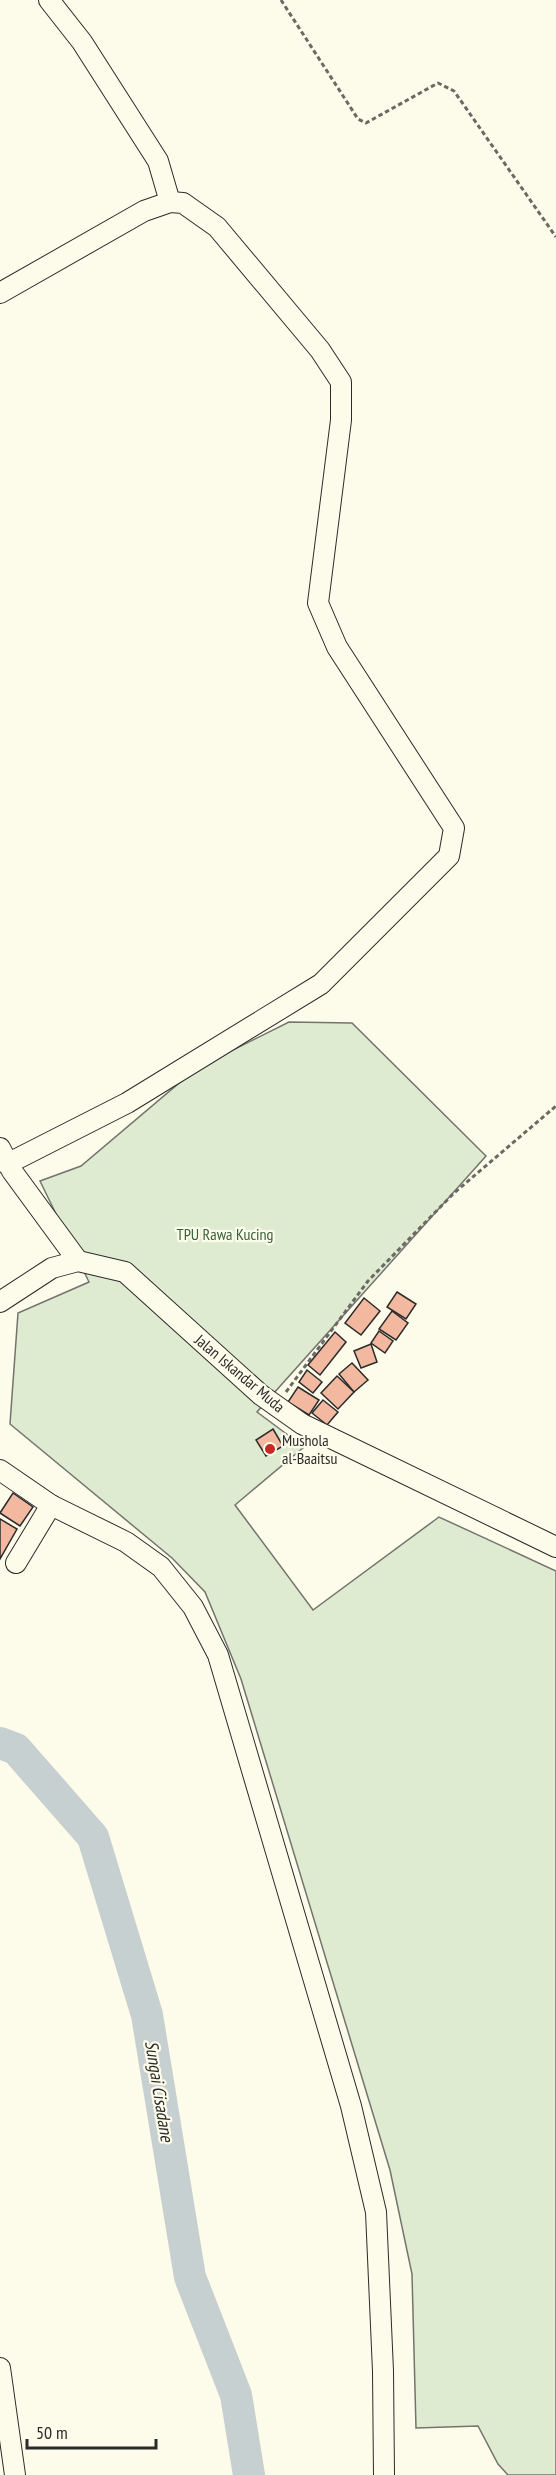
<svg xmlns="http://www.w3.org/2000/svg" width="556" height="2475" font-family="'PT Sans Narrow',sans-serif">
<style>
.green{fill:#deebd1;stroke:#74746e;stroke-width:1.5}
.lines{fill:none;stroke-linecap:round;stroke-linejoin:round}
.river{stroke:#c7d0d0;stroke-width:32}
.building{fill:#f2b8a0;stroke:#2b2b2b;stroke-width:1.5}
.minor-casing{stroke:#2b2b2b;stroke-width:22}
.path{stroke:#6a6964;stroke-width:3;stroke-dasharray:4.5 3;stroke-linecap:butt}
.minor{stroke:#fdfbea;stroke-width:20}
.poi-dot{fill:#c62828;stroke:#fdfbea;stroke-width:2}
.labels{text-anchor:middle;stroke-width:4.5;stroke-linejoin:round;paint-order:stroke}
.park-label{font-size:16px;fill:#34623c;stroke:#fdfbea}
.street-label{font-size:16px;fill:#2b2b2b;stroke:#fdfbea}
.poi-label{font-size:16px;fill:#2b2b2b;stroke:#fdfbea;text-anchor:start}
.water-label{font-size:18px;font-style:italic;fill:#2b2b2b;stroke:#fdfbea}
</style>
<rect width="100%" height="100%" fill="#fdfbea"/>
<!-- green -->
<polygon class="green" points="289,1022 352,1023 486,1156 257,1412 304,1447 235,1505 313,1610 439,1517 556,1571 556,2475 508,2475 498,2464 478,2426 416,2428 412,2274 390,2170 241,1679 205,1592 172,1558 10,1424 18,1313 89,1282 40,1181 81,1166 197,1068"/>
<g class="lines">
<!-- river -->
<polyline class="river" points="0,1743 16,1749 93,1837 147,2015 190,2277 236,2395 249,2475"/>
</g>
<!-- building -->
<g class="building">
<polygon points="397,1292 416,1304 406,1319 387,1307"/>
<polygon points="364,1298 380,1311 361,1335 345,1323"/>
<polygon points="392,1311 408,1323 396,1340 379,1329"/>
<polygon points="379,1331 393,1341 385,1353 371,1343"/>
<polygon points="335,1332 346,1342 320,1375 308,1365"/>
<polygon points="371,1344 377,1362 361,1368 354,1351"/>
<polygon points="352,1363 368,1380 354,1392 339,1374"/>
<polygon points="307,1370 322,1382 313,1393 299,1382"/>
<polygon points="337,1376 354,1392 338,1409 321,1393"/>
<polygon points="298,1387 319,1400 309,1415 288,1402"/>
<polygon points="323,1400 338,1412 327,1425 312,1413"/>
<polygon points="273,1429 283,1446 266,1456 256,1440"/>
<polygon points="13,1493 33,1507 20,1526 0,1513"/>
<polygon points="0,1519 17,1529 0,1559"/>
</g>
<g class="lines">
<!-- minor casing -->
<g class="minor-casing">
<g id="minor">
<polyline points="49,0 82,42 158,161 170,202"/>
<polyline points="0,293 144,211 170,202 183,203 217,227 320,350 341,382 341,420 318,603 337,647 454,828 449,856 321,984 127,1103 7,1164"/>
<polyline points="0,1148 12,1171 78,1261"/>
<polyline points="0,1302 52,1268 78,1261 125,1272 261,1395 302,1424 556,1547"/>
<polyline points="0,1470 51,1505 126,1542 161,1567 193,1607 218,1655 351,2106 376,2212 383,2371 384,2475"/>
<polyline points="16,1563 51,1505"/>
<polyline points="0,2368 15,2475"/>
</g>
</g>
<!-- path -->
<g class="path">
<polyline points="281,0 358,119 366,123 438,83 454,91 556,237"/>
<polyline points="286,1392 368,1281 454,1193 556,1106"/>
</g>
<!-- minor -->
<use href="#minor" class="minor"/>
</g>
<!-- markers -->
<circle class="poi-dot" cx="270" cy="1449" r="6"/>
<g class="labels">
<!-- park labels -->
<g class="park-label">
<text x="225" y="1240">TPU Rawa Kucing</text>
</g>
<!-- street labels -->
<g class="street-label">
<text transform="translate(240 1373) rotate(40)" y="6">Jalan Iskandar Muda</text>
</g>
<!-- poi labels -->
<g class="poi-label">
<text x="282" y="1446">Mushola<tspan x="282" dy="18">al-Baaitsu</tspan></text>
</g>
<!-- water labels -->
<g class="water-label">
<text transform="translate(159 2091) rotate(81)" y="6">Sungai Cisadane</text>
</g>
</g>
<!-- scale -->
<path d="M27 2439v9h129v-9" fill="none" stroke="#2b2b2b" stroke-width="3"/>
<text x="36" y="2439" font-size="18" fill="#2b2b2b" stroke="#fdfbea" stroke-width="4.5" paint-order="stroke">50 m</text>
</svg>
